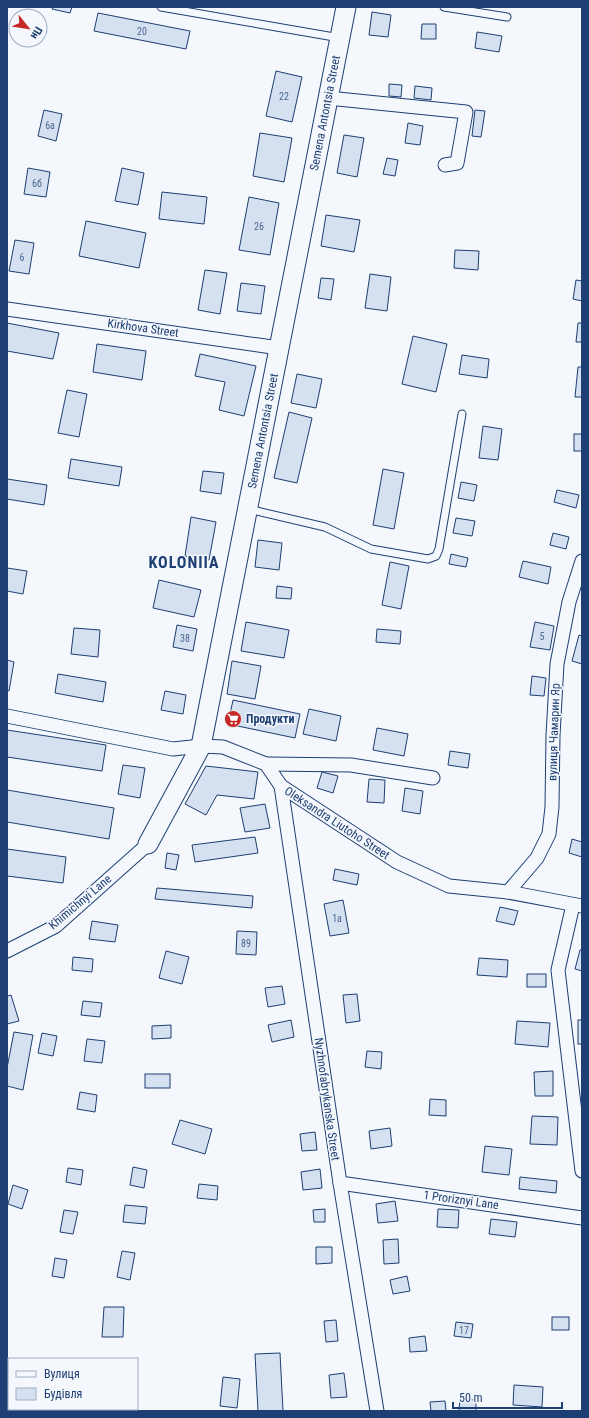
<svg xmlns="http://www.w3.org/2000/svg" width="589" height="1418" font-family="'Roboto Condensed',sans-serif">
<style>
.building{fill:#d5e0f0;stroke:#1d3f73}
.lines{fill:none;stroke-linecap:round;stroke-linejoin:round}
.lane-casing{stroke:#1d3f73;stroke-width:9}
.street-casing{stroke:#1d3f73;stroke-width:15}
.secondary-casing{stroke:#1d3f73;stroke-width:21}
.lane{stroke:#f4f7fb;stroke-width:7}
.street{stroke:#f4f7fb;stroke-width:13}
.secondary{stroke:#f4f7fb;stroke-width:19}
.labels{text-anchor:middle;stroke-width:3;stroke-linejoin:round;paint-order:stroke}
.number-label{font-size:10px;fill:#4b6792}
.street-label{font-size:12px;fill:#1d3f73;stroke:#f4f7fb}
.poi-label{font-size:12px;font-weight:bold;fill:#1d3f73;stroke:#f4f7fb;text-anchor:start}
.district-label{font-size:16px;font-weight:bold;letter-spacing:1px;fill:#1d3f73;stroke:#f4f7fb}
</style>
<rect width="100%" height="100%" fill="#f4f7fb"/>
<!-- building -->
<g class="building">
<polygon points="53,7 72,7 70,13 52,9"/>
<polygon points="372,12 391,15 388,37 369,35"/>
<polygon points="98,13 190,31 186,49 94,31"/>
<polygon points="422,24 436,24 436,39 421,39"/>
<polygon points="477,32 502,36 499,52 475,48"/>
<polygon points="276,71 302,77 292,122 266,116"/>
<polygon points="389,84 402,85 401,97 389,96"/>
<polygon points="415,86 432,88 431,100 414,98"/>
<polygon points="44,110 62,114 56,141 38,136"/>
<polygon points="475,110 485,111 481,137 472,136"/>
<polygon points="408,123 423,126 420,145 405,143"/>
<polygon points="260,133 292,138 284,182 253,176"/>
<polygon points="344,135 364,138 357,177 337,173"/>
<polygon points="387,158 398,160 395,176 383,174"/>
<polygon points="28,168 50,172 46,197 24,194"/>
<polygon points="122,168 144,173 138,205 115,201"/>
<polygon points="162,192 207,197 204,224 159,219"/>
<polygon points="249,197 279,203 270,255 239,250"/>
<polygon points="326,215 360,220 354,252 321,246"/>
<polygon points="86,221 146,233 139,268 79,256"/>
<polygon points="15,240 34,243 29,274 9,271"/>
<polygon points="455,250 479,251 478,270 454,268"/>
<polygon points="205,270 227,273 220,314 198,310"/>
<polygon points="370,274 391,277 387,311 365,308"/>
<polygon points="321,278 334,279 331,300 318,298"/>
<polygon points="576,280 582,281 582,301 573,299"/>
<polygon points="241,283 265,286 261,314 237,311"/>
<polygon points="7,323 59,333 53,359 7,351"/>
<polygon points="578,323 582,323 582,342 576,342"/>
<polygon points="413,336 447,344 436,392 402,384"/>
<polygon points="97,344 146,351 142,380 93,372"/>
<polygon points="200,354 256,366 244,416 219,410 225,382 195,376"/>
<polygon points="462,355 489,359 487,378 459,374"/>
<polygon points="578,367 582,367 582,397 575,397"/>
<polygon points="297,374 322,379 316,408 291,403"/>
<polygon points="67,390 87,394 79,437 58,433"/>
<polygon points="289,412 312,418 297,483 274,478"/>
<polygon points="483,426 502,429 498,460 479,458"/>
<rect x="574" y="434" width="8" height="17"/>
<polygon points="71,459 122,467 119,486 68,478"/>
<polygon points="383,469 404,473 394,529 373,525"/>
<polygon points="203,471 224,473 221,494 200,491"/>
<polygon points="7,479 47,485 44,505 7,499"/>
<polygon points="461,482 477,485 474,501 458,498"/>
<polygon points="557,490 579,495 576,508 554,502"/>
<polygon points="191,517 216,522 209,560 185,556"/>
<polygon points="456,518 475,521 472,536 453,533"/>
<polygon points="553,533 569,537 566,549 550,545"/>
<polygon points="258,540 282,543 279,570 255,567"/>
<polygon points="451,554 468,558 466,567 449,564"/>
<polygon points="523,561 551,567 548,584 519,577"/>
<polygon points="390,562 409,566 401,609 382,605"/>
<polygon points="7,568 27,571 23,594 7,591"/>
<polygon points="159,580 201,590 194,617 153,608"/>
<polygon points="277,586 292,588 291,599 276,598"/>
<polygon points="246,622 289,630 284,658 241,651"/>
<polygon points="535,622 554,626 550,650 530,647"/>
<polygon points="177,625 197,629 193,651 173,647"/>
<polygon points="74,628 100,630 98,657 71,654"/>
<polygon points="377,629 401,631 400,644 376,642"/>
<polygon points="579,635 582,636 582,664 572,661"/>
<polygon points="7,660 14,662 9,691 7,690"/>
<polygon points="232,661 261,666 255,699 227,694"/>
<polygon points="58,674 106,682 103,702 55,693"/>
<polygon points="532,676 546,678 544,696 530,695"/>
<polygon points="165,691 186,695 183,714 161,710"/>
<polygon points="233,700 300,714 295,738 228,724"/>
<polygon points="309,709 341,716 336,741 303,734"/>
<polygon points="377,728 408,734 404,756 373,750"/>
<polygon points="7,730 106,745 102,771 7,757"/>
<polygon points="450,751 470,754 468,768 448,765"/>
<polygon points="123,765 145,768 140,798 118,794"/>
<polygon points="206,766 258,772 254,799 217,795 206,815 185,804"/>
<polygon points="322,772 338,776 333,793 317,788"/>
<polygon points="369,779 385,780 384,803 367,802"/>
<polygon points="405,788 423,791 420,814 402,811"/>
<polygon points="7,790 114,808 109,839 7,822"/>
<polygon points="265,804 270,828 245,832 240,808"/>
<polygon points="255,837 258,853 195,862 192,845"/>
<polygon points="572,839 582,842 582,857 569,853"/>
<polygon points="7,849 66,857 63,883 7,876"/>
<polygon points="167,853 179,855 176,870 165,868"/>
<polygon points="335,869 359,874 357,885 333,880"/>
<polygon points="157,888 253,896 252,908 155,899"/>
<polygon points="343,900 349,933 330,936 324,904"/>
<polygon points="500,907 518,911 514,925 496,921"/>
<polygon points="92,921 118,925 115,942 89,939"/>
<polygon points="237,931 257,932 256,955 236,954"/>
<polygon points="580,950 582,950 582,971 575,969"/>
<polygon points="166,951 189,957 182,984 159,978"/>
<polygon points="73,957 93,959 92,972 72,970"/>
<polygon points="479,958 508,960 507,977 477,975"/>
<rect x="527" y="974" width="19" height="13"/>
<polygon points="282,986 285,1004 268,1007 265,988"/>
<polygon points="357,994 360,1021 346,1023 343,995"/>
<polygon points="11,995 19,1021 7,1024 7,996"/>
<polygon points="83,1001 102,1003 100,1017 81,1015"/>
<polygon points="291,1020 294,1037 272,1042 268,1025"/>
<rect x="578" y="1020" width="4" height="24"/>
<polygon points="517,1021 550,1023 548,1047 515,1044"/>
<polygon points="171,1025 171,1038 152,1039 152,1026"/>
<polygon points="14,1032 33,1035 23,1090 7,1086 7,1068"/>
<polygon points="42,1033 57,1036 53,1056 38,1053"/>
<polygon points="87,1039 105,1041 102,1063 84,1061"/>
<polygon points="367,1051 382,1052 381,1069 365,1067"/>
<polygon points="553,1071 553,1096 535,1096 534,1072"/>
<rect x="145" y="1074" width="25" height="14"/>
<polygon points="80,1092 97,1095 95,1112 77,1109"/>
<polygon points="430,1099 446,1100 446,1116 429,1115"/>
<polygon points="532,1116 558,1117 557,1145 530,1144"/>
<polygon points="180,1120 212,1129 205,1154 172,1144"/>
<polygon points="390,1128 392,1146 371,1149 369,1131"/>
<polygon points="315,1132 317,1150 302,1151 300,1134"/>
<polygon points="485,1146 512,1149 509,1175 482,1172"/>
<polygon points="133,1167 147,1170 144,1188 130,1185"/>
<polygon points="68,1168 83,1170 81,1185 66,1182"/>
<polygon points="320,1169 322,1188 303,1190 301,1172"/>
<polygon points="520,1177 557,1181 556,1193 519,1189"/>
<polygon points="199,1184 218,1186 217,1200 197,1198"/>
<polygon points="13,1185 28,1190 22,1209 8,1204"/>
<polygon points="395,1201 398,1221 378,1223 376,1204"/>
<polygon points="125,1205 147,1207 145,1224 123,1222"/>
<polygon points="325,1209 325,1222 314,1222 313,1210"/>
<polygon points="438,1209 459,1210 458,1228 437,1227"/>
<polygon points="64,1210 78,1212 73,1234 60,1232"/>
<polygon points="491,1219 517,1222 515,1237 489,1234"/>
<polygon points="398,1239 399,1263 384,1264 383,1240"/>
<polygon points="316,1247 332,1247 332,1263 316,1264"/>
<polygon points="122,1251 135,1253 130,1280 117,1277"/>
<polygon points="55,1258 67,1260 64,1278 52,1276"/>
<polygon points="407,1276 410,1291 393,1294 390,1280"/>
<polygon points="104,1307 124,1307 123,1337 102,1337"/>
<rect x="552" y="1317" width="17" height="13"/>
<polygon points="336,1320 338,1341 326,1342 324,1321"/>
<polygon points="456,1322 473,1324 471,1338 454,1336"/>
<polygon points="425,1336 427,1351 410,1352 409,1338"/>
<polygon points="280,1353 283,1411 258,1411 255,1354"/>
<polygon points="344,1373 347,1397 331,1398 329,1375"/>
<polygon points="223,1377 240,1379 237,1408 220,1406"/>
<polygon points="514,1385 543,1387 542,1407 513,1405"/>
<polygon points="460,1399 476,1400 476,1411 459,1411"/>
<polygon points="445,1401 446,1411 431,1411 430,1402"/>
</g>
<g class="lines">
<!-- lane casing -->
<g class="lane-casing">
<g id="lane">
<polyline points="161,7 340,38"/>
<polyline points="444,7 507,17"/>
<polyline points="248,509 325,527 371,549 428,559 436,556 439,549 462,414"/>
</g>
</g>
<!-- street casing -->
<g class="street-casing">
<g id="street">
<polyline points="328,98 466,112 457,163 445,165"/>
<polyline points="7,309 279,348"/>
<polyline points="7,716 173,749 201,746 223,747 266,764 281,786 397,862 449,886 508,892 582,906"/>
<polyline points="266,764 351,765 433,778"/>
<polyline points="281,786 340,1183 377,1411"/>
<polyline points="508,892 537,858 549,834 552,807 553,735 557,664 569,602 582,561"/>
<polyline points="573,905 558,970 582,1171"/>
<polyline points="7,951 56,926 148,844"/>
<polyline points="340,1183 582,1218"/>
</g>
</g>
<!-- secondary casing -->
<g class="secondary-casing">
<polyline id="secondary" points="148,844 201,746 346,7"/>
</g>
<!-- lane -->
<use href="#lane" class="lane"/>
<!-- street -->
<use href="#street" class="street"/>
<!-- secondary -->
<use href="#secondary" class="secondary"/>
</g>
<!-- icons -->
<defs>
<g id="supermarket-disc" transform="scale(0.9)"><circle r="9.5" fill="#c62828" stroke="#f4f7fb"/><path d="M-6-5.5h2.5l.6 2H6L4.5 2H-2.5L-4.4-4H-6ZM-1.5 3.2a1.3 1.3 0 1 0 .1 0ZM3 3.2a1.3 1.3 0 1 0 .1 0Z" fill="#fff"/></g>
</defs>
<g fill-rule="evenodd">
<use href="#supermarket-disc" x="233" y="719"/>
</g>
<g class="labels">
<!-- number labels -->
<g class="number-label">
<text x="142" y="35">20</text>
<text x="284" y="100">22</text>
<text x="50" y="129">6а</text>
<text x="37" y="187">6б</text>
<text x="259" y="230">26</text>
<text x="22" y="261">6</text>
<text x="542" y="640">5</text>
<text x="185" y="642">38</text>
<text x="337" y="922">1а</text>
<text x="246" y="947">89</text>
<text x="464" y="1334">17</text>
</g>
<!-- street labels -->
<g class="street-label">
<text transform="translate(325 113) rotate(-79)" y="4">Semena Antontsia Street</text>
<text transform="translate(143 328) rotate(8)" y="4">Kirkhova Street</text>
<text transform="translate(263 431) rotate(-79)" y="4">Semena Antontsia Street</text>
<text transform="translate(554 732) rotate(-88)" y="4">вулиця Чамарин Яр</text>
<text transform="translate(337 823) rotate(33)" y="4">Oleksandra Liutoho Street</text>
<text transform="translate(80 902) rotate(-40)" y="4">Khimichnyi Lane</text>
<text transform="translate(327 1099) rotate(82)" y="4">Nyzhnofabrykanska Street</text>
<text transform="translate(461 1200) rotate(8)" y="4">1 Proriznyi Lane</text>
</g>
<!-- poi labels -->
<g class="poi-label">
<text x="246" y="723">Продукти</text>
</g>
<!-- district labels -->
<g class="district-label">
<text x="184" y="568">KOLONIIA</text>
</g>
</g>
<!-- border -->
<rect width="589" height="1418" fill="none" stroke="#1d3f73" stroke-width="16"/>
<!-- legend -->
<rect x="8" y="1358" width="130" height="52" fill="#f4f7fb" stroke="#9eadc5"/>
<rect x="16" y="1371" width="20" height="6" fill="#f4f7fb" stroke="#9eadc5"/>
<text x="44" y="1378" font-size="12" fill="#1d3f73">Вулиця</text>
<rect x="16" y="1388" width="20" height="12" fill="#d5e0f0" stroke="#9eadc5"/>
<text x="44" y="1398" font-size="12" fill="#1d3f73">Будівля</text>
<!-- north arrow -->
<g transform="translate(28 28) rotate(120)"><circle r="19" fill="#f4f7fb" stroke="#9eadc5"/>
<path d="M0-3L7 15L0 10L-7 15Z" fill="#c62828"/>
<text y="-6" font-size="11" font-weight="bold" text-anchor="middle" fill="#1d3f73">Пн</text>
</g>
<!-- scale -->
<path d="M453 1402v6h109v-6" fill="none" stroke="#1d3f73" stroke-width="2"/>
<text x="459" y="1402" font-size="12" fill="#1d3f73" stroke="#f4f7fb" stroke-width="3" paint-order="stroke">50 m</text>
</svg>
